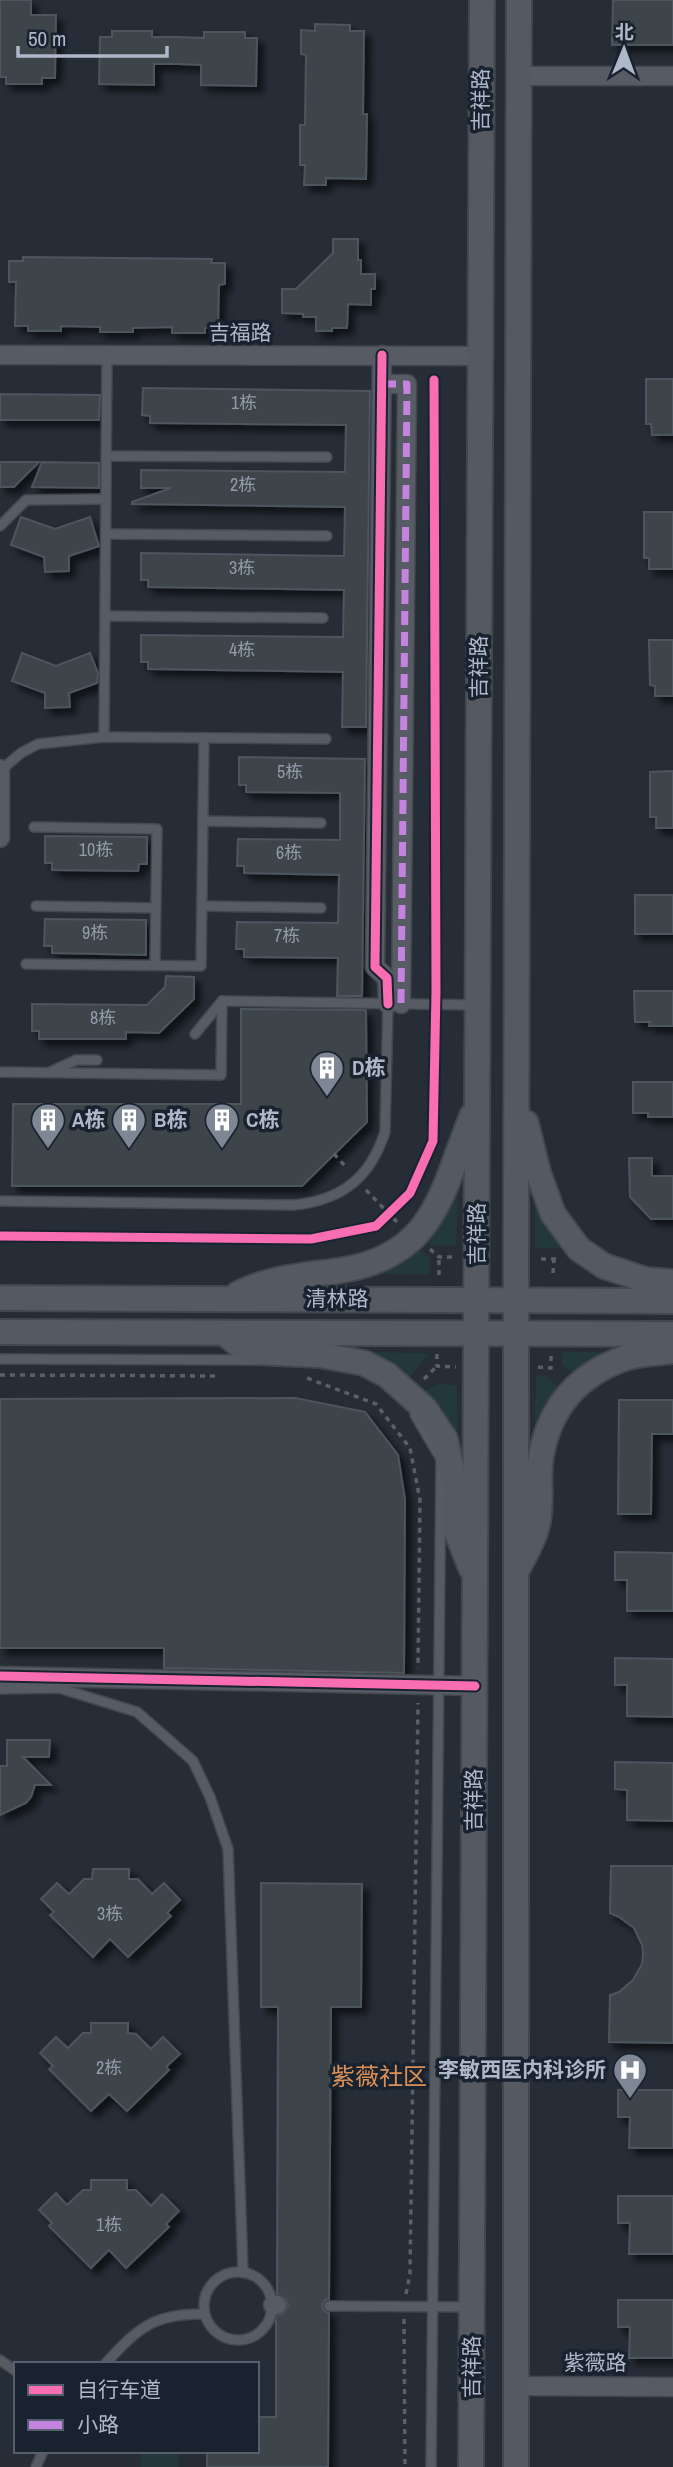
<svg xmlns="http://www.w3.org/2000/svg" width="673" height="2467" font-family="'Archivo Narrow','Noto Sans SC',sans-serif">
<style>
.green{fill:#23383c}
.building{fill:#3e444c;stroke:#4e545e;stroke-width:2;filter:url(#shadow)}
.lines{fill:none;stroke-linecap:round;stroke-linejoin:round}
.service-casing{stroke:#43474e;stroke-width:12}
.minor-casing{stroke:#43474e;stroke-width:21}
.secondary-casing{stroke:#43474e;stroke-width:28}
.path{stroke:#5a6067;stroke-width:3.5;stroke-dasharray:5 5;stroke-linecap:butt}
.service{stroke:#565b64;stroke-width:9}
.minor{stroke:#565b64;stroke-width:18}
.secondary{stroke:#555a62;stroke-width:24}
.quiet{stroke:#c483df;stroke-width:7;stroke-dasharray:14 7;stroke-linecap:butt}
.cycleway-casing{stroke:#192330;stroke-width:13}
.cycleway{stroke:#f96db3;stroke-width:9}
.labels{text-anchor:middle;stroke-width:7;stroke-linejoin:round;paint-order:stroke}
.number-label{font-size:18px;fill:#939ba9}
.street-label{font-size:21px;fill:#afb8c8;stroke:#192330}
.poi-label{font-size:21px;font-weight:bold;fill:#afb8c8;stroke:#192330;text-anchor:start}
.quarter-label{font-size:24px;fill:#dd9055;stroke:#192330}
</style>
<defs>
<filter id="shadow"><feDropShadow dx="6" dy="6" stdDeviation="3.5" flood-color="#0009"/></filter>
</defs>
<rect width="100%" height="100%" fill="#262d36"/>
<!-- green -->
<g class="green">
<polygon points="459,1162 456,1245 432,1245 423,1240"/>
<polygon points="535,1184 568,1248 535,1248"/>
<polygon points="415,1246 430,1258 429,1274 351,1274"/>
<polygon points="357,1352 430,1353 409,1378 391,1366"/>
<path d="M562 1352H616C599 1357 587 1361 575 1375L562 1365Z"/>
<polygon points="536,1376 545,1376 561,1389 544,1410 535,1437"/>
<polygon points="437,1384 457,1385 457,1456 437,1406 426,1391"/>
<rect x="141" y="2451" width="37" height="16"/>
</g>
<!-- building -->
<g class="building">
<polygon points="0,0 31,0 31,15 56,15 55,78 42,78 42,84 6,84 6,77 0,77"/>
<polygon points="613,0 673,0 673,45 612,45"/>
<polygon points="315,24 350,25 350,31 364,31 363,114 367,114 366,179 326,178 326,185 304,185 305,165 300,165 300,125 305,125 306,55 301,54 301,30 315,31"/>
<polygon points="112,31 152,31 152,37 178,37 204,38 204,32 245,32 245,38 257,38 256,86 201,85 201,65 178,64 154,64 154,85 99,84 100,37 112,37"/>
<polygon points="333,239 358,239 358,260 361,260 361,274 375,274 375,289 371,289 371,305 348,304 347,328 332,328 332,331 316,331 316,317 303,317 303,314 282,313 282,289 296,289 333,253"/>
<polygon points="23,257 212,259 211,263 225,263 225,284 219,285 218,328 205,328 205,333 172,333 172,327 133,328 133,332 100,332 100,327 61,326 61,331 28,331 28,326 15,326 16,282 9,282 9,261 23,261"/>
<polygon points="646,379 673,379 673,435 652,435 651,424 646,424"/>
<polygon points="143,388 370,391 366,727 342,727 343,672 148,669 148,662 141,662 141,635 343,637 344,590 148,587 148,580 141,580 141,553 344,556 345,507 132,504 132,502 171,488 141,488 141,470 345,472 346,425 150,423 150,416 142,415"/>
<polygon points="0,394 100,395 99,420 0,420"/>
<polygon points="0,462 39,462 14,487 0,487"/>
<polygon points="42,462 99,463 99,488 32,487"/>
<polygon points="644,512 673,512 673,569 649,569 649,558 644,558"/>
<polygon points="21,517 55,529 90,517 99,546 69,556 69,571 45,572 44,557 11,545"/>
<polygon points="649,640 673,640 673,696 655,696 655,686 650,685"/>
<polygon points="22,653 56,666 90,653 98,673 97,683 69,693 70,707 45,708 45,693 12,681"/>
<polygon points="239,757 365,759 362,996 337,996 338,958 244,957 244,949 236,949 237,922 338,923 339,875 244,873 244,866 237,866 238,839 340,840 340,793 246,792 246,785 239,785"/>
<polygon points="673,771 673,828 656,828 656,817 650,817 650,772"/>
<polygon points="45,836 147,837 147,864 139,864 138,871 52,870 52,863 45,863"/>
<rect x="635" y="895" width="38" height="39"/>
<polygon points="45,919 146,920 146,955 52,953 52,946 44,946"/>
<polygon points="166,976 194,977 194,999 159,1033 126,1032 126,1039 39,1039 39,1031 32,1031 32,1004 147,1005 165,987"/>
<polygon points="634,991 673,991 673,1026 649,1026 650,1022 635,1022"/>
<polygon points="241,1009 366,1010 367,1122 302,1186 12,1186 13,1104 241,1104"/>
<polygon points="633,1082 673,1082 673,1117 648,1117 648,1113 633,1113"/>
<polygon points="629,1158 652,1158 652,1176 673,1176 673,1219 651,1219 630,1197"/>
<polygon points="295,1398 365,1412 398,1455 405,1499 404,1673 164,1668 164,1648 0,1648 0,1399"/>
<polygon points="619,1400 673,1400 673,1434 652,1434 651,1514 618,1514"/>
<polygon points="615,1552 673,1553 673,1611 627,1611 627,1580 615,1580"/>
<polygon points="615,1658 673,1659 673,1717 627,1716 627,1685 615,1685"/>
<polygon points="7,1740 50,1740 49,1757 23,1757 51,1785 35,1785 31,1797 26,1803 0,1815 0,1766 7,1766"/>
<polygon points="615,1762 673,1763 673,1821 627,1820 627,1790 615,1789"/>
<polygon points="611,1866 673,1866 673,2043 609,2042 610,1995 619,1992 633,1980 642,1964 643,1954 642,1945 634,1928 619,1917 610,1913"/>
<polygon points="93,1869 129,1869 129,1879 138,1879 152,1894 164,1883 180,1900 167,1913 171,1916 128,1957 110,1939 93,1957 50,1915 54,1912 41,1899 57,1883 69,1894 84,1879 92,1879"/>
<polygon points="261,1883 362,1884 361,2007 331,2007 329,2299 325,2300 322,2305 323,2310 329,2313 328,2467 207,2467 207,2451 257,2451 257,2417 276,2417 276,2316 283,2314 288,2306 286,2299 277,2294 278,2007 261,2007"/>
<polygon points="91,2023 128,2023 128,2033 136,2034 151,2049 163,2037 180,2054 166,2067 169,2070 127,2111 109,2094 91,2111 49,2069 53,2066 40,2053 56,2037 68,2048 83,2033 91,2033"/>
<polygon points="618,2090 673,2090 673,2148 629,2148 630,2117 618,2117"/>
<polygon points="91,2180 127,2180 127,2190 136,2190 151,2206 162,2194 179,2211 166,2224 169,2227 126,2268 109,2250 91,2268 49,2226 52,2223 39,2210 56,2193 67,2205 83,2190 91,2190"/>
<polygon points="618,2196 673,2196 673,2254 629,2254 630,2223 618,2223"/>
<polygon points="618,2300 673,2300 673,2358 629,2358 630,2327 618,2327"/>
</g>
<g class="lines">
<!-- service casing -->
<g class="service-casing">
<g id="service">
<polyline points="106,456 327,457"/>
<polyline points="0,526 26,500 106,499"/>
<polyline points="106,534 327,536"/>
<polyline points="105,616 323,618"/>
<polyline points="104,737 107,355"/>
<polyline points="1,770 21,753 38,744 104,737 326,739"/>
<polyline points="203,821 321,823"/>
<polyline points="34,827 157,829 155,965"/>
<polyline points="36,906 156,908"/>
<polyline points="202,906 321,908"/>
<polyline points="26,964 201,966 204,738"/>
<polyline points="222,1001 476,1005"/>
<polyline points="195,1034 222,1001"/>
<polyline points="0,1072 221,1075 222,1001"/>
<polyline points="50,1072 76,1060 97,1060"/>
<path d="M0 1201 294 1205C342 1200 370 1178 385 1132L388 1004"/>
<polyline points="0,1359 255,1360"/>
<polyline points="415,1415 441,1459 431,2467"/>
<polyline points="0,1689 59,1688 137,1712 193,1761 210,1797 228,1849 243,2272"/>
<circle cx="238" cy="2306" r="34"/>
<polyline points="329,2306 470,2307"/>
<polyline points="0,2360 16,2371"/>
<path d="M105 2364C138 2328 154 2313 204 2314"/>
<polyline points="36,2467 43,2451"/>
</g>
</g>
<!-- minor casing -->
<g class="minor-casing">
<g id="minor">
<polyline points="519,76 673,76"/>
<polyline points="0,355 480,356"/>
<polyline points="382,355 375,967 387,978 388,1004"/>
<polyline points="382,384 407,384 401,1004"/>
<polyline points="0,769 0,838"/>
<polyline points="0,1676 475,1686"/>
<polyline points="273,2305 277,2305"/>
<polyline points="516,2386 673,2387"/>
</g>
</g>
<!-- secondary casing -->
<g class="secondary-casing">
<g id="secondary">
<polyline points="526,1123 538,1172 553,1214 579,1249 604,1266 646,1280 673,1282"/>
<path d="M238 1294C269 1278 302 1276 337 1271 435 1257 441 1193 472 1116"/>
<polyline points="0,1298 673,1301"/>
<polyline points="0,1332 673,1334"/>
<polyline points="226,1334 239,1345 256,1352 320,1355 364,1363 387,1375 425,1409 445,1439 456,1488 454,1525 471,1568"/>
<path d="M517 1570C524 1556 533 1542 537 1526 543 1504 537 1479 541 1456 550 1407 577 1375 625 1358 639 1353 658 1353 673 1351"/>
<polyline points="471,2467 482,0"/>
<path d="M516 2467C514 1645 517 822 519 0"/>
</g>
</g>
<!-- path -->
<g class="path">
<polyline points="334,1154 347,1168"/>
<polyline points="366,1190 397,1222"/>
<polyline points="430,1249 439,1257 454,1257"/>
<polyline points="541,1259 561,1259"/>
<polyline points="553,1273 554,1259"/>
<polyline points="439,1275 439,1257"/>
<polyline points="437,1354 437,1366 456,1367"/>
<polyline points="538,1367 551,1368 551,1354"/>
<polyline points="0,1375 220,1376"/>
<polyline points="307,1378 376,1404 410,1448 420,1500 418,1668"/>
<polyline points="424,1379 437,1366"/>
<polyline points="406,2294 410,2274 418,1703"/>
<polyline points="404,2319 405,2467"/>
</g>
<!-- service -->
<use href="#service" class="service"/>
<!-- minor -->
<use href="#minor" class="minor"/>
<!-- secondary -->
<use href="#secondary" class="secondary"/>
<!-- quiet -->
<polyline class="quiet" points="382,384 407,384 401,1004"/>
<!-- cycleway casing -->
<g class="cycleway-casing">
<g id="cycleway">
<polyline points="382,355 375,967 387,978 388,1004"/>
<polyline points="0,1236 311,1239 376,1226 410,1193 433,1141 436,991 434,380"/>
<polyline points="0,1676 475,1686"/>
</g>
</g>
<!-- cycleway -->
<use href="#cycleway" class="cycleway"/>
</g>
<!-- icons -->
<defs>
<g id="building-pin" transform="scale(1.75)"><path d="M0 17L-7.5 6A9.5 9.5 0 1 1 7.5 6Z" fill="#7f8795" stroke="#192330"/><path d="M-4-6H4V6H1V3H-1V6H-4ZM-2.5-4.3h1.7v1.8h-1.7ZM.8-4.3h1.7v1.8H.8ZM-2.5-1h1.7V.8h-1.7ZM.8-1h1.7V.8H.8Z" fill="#fff"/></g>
<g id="hospital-pin" transform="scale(1.75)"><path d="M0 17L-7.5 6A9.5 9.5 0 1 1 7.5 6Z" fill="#7f8795" stroke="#192330"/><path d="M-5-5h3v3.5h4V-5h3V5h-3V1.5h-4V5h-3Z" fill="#fff"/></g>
</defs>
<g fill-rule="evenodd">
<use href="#building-pin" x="327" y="1068"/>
<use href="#building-pin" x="48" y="1120"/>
<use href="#building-pin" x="129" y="1120"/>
<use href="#building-pin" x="222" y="1120"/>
<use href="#hospital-pin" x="630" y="2070"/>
</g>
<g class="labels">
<!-- number labels -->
<g class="number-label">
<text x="244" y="409">1栋</text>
<text x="243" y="491">2栋</text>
<text x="242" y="574">3栋</text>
<text x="242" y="656">4栋</text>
<text x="290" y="778">5栋</text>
<text x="96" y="856">10栋</text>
<text x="289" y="859">6栋</text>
<text x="95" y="939">9栋</text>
<text x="287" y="942">7栋</text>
<text x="103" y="1024">8栋</text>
<text x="110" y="1920">3栋</text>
<text x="109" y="2074">2栋</text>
<text x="109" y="2231">1栋</text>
</g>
<!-- street labels -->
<g class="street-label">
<text transform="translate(481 100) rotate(-90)" y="7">吉祥路</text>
<text x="240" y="340">吉福路</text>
<text transform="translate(479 667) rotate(-90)" y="7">吉祥路</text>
<text transform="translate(477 1234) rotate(-90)" y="7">吉祥路</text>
<text x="337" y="1306">清林路</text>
<text transform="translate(474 1800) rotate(-90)" y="7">吉祥路</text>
<text x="595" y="2370">紫薇路</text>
<text transform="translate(472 2367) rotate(-90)" y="7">吉祥路</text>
</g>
<!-- poi labels -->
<g class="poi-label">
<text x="352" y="1075">D栋</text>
<text x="72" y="1127">A栋</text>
<text x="154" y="1127">B栋</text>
<text x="246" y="1127">C栋</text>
<text x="606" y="2077" text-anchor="end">李敏西医内科诊所</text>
</g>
<!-- quarter labels -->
<g class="quarter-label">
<text x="379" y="2085">紫薇社区</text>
</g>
</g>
<!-- legend -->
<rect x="14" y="2362" width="245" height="91" fill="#192330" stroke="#555f6d" stroke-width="2"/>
<rect x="28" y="2385" width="35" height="10" fill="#f96db3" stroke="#555f6d" stroke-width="2"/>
<text x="77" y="2397" font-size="21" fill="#afb8c8">自行车道</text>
<rect x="28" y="2420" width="35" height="10" fill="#c483df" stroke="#555f6d" stroke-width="2"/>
<text x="77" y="2432" font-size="21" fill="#afb8c8">小路</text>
<!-- north arrow -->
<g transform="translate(624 49) rotate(1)" stroke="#192330" stroke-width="5" paint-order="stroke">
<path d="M0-5L12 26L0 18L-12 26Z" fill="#afb8c8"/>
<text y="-10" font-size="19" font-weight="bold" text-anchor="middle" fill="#afb8c8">北</text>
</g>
<!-- scale -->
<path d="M18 46v10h149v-10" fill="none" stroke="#afb8c8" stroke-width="3.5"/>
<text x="28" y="46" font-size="21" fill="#afb8c8" stroke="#192330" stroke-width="5" paint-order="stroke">50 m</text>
</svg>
